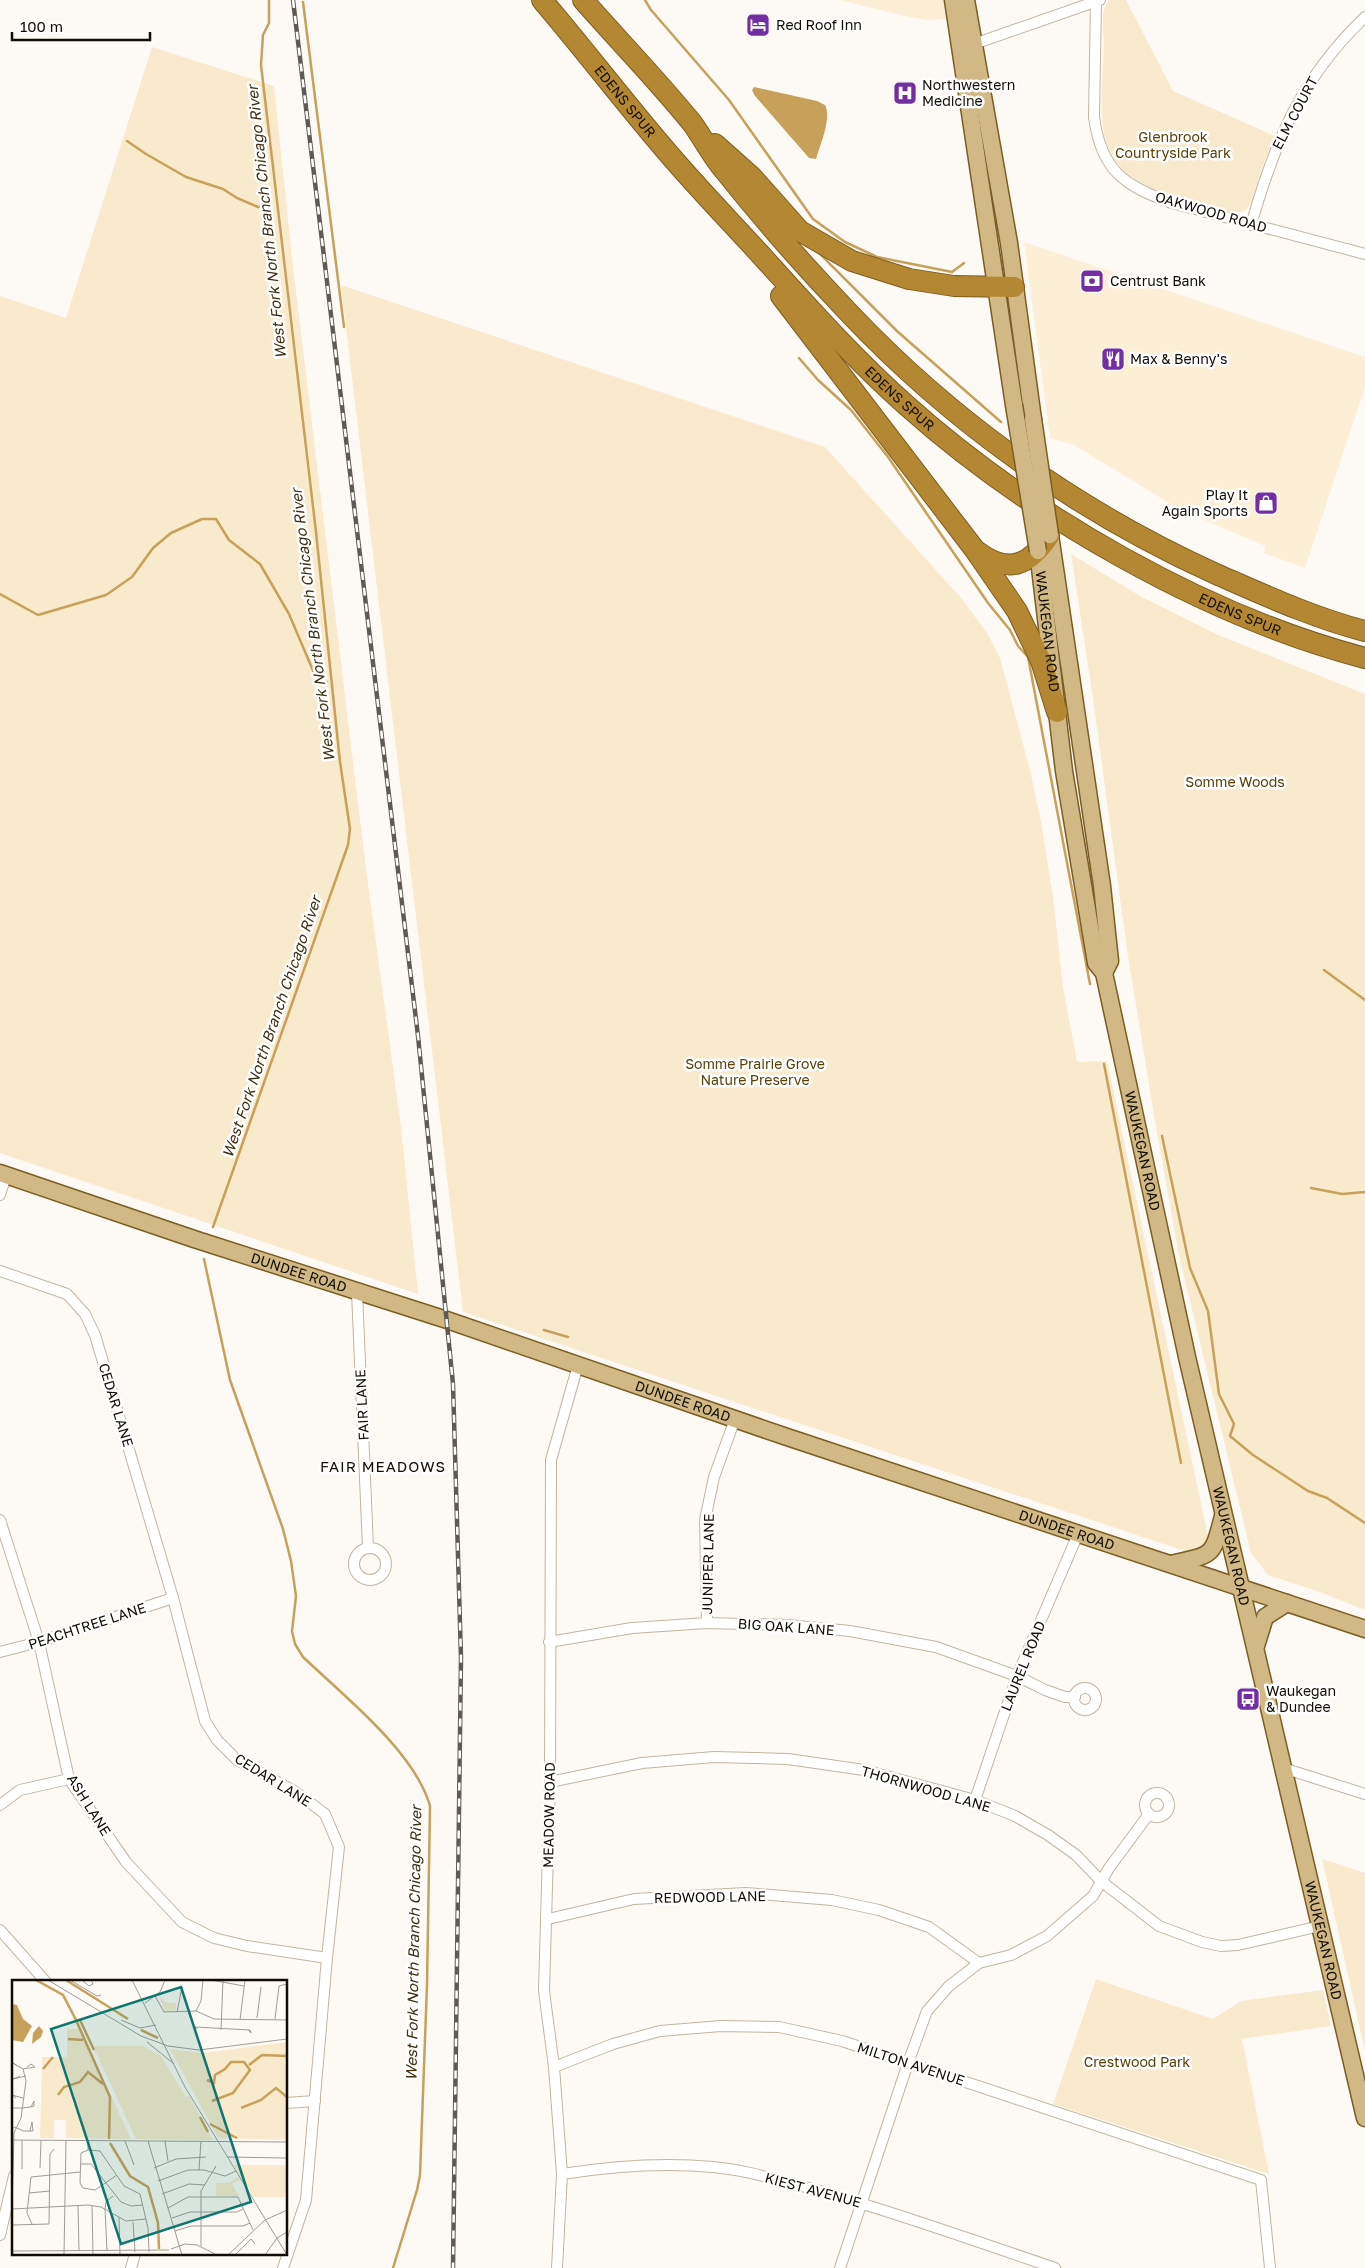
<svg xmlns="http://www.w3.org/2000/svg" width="1365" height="2268" font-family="'Golos Text',sans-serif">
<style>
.built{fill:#fdeed6}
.green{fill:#faeacd}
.water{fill:#c7a05a}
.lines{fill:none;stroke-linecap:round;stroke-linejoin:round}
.stream{stroke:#c7a05a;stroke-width:2.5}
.street-casing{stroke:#c2b59f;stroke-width:12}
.primary-casing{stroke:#7b5d22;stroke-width:19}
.highway-casing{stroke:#7b5d22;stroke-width:22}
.street{stroke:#fff;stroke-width:10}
.primary{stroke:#d2b884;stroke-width:16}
.highway{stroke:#b48832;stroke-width:20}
.rail-casing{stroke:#5f5b54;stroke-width:4.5}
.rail{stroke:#fff;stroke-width:2.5;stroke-dasharray:8;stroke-linecap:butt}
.primary-bridge-casing{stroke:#7b5d22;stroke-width:19;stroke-linecap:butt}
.primary-bridge{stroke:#d2b884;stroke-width:16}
.labels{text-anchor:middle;stroke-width:5;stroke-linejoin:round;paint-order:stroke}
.poi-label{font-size:14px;fill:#110d05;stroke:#fff;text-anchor:start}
.street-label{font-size:14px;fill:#110d05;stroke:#fff}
.park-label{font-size:14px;fill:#5a4005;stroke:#fff}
.water-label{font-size:15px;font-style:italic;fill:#413011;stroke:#fff}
.neighbourhood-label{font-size:15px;letter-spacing:1px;fill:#110d05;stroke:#fff}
.inset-river{fill:none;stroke:#c7a05a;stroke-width:2.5}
.inset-road{fill:none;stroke:#9f9b95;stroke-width:1}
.view{fill:#0f766e;fill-opacity:0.15;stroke:#0f766e;stroke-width:2.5}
.inset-edge{fill:none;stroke:#110d05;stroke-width:2.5}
</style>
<rect width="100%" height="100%" fill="#fdfaf5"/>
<!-- built -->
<g class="built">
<polygon points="840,0 945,0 946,19 927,20 905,16"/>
<polygon points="1024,242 1365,357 1365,387 1305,568 1264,553 1265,546 1179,509 1074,445 1050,438"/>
</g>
<!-- green -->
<g class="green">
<path d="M1109 0H1126L1173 91 1275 136 1263 165 1252 201 1245 211C1229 216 1205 205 1189 201 1092 175 1099 135 1104 48 1104 33 1099 11 1109 0Z"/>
<polygon points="152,47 274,86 293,267 366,869 401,1127 418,1294 0,1153 0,296 66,318"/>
<polygon points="341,285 825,447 962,599 987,633 1000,658 1030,770 1041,822 1053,897 1063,987 1077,1062 1107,1061 1210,1546 1197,1555 463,1312"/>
<polygon points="1071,554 1142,597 1216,634 1365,694 1365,1610 1320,1592 1268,1575 1251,1553 1179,1256 1156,1127 1127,950 1093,698"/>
<polygon points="1322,1859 1365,1873 1365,2051"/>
<polygon points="1096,1979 1213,2019 1241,2001 1323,1990 1331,2026 1242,2039 1269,2174 1053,2104"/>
</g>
<!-- water -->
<path class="water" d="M754 87 817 101 825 105C832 118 820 145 816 159L809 158 755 96 752 90Z"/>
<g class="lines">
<!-- stream -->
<g class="stream">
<polyline points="645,0 651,10 729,100 813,219 845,242 877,257 952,272 964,263"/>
<polyline points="303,2 344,327"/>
<polyline points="127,141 146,154 186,177 223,189 237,198 258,207 267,205"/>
<polyline points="818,252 898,332 1001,422"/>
<polyline points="799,358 818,380 851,410 888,457 988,603 1010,630 1018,646 1028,657 1090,984"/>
<polyline points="0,594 38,615 106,595 132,577 153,548 171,533 202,519 216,519 229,540 260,564 289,614 317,680 327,682"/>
<polyline points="1324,970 1365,1000"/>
<polyline points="1104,1064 1181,1463"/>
<polyline points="1162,1136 1190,1268 1208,1311 1219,1394 1234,1424 1230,1436 1253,1455 1308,1491 1327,1498 1365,1523"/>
<polyline points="1311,1188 1342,1194 1365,1192"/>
<polyline points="213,1227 348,845 350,829 340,762 316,532 261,65 263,35 269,23 269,0"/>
<path d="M204 1259 230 1380 283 1529 291 1561 296 1596 292 1631 295 1644 303 1657C344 1696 415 1752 430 1806L427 1985 420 2175 417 2190 393 2268"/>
<polyline points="544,1330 568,1337"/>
</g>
<!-- street casing -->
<g class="street-casing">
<g id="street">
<path d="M1096 2 1094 117C1101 170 1124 186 1172 203L1365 254"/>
<polyline points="974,44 1100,0"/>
<path d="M1251 225C1275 141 1301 78 1365 17"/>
<polyline points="0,1195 6,1176"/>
<polyline points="0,1271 67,1294 85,1314 95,1335 173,1598 205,1721 217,1740 237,1760 296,1792 325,1814 339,1847 327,1958 306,2200 283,2268"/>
<polyline points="357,1292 368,1548"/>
<polyline points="0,1520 39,1642 69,1779 126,1862 182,1922 214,1938 247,1946 327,1958"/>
<circle cx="370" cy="1564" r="16"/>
<polyline points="707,1623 705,1520 714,1477 735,1419"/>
<polyline points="549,1642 632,1628 707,1623 788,1625 850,1631 936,1647 1017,1676 1045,1690 1065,1697 1075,1697"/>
<polyline points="0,1652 39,1642 173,1598"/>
<circle cx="1085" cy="1699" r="11"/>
<polyline points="1283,1768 1365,1794"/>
<polyline points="550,1782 642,1763 714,1757 788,1759 864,1770 975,1800 1015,1816 1048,1835 1076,1855 1101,1881 1159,1926 1202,1942 1221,1946 1238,1945 1320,1926"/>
<circle cx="1157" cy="1805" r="12"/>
<polyline points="975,1800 1017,1676 1078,1534"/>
<polyline points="0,1805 20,1790 69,1779"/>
<polyline points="548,1919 634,1899 746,1893 832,1900 879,1910 929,1927 979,1963"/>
<polyline points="0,1930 46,1982"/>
<polyline points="554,2067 613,2044 660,2031 721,2026 779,2027 842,2041 1261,2180 1270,2268"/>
<polyline points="286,2103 315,2101"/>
<path d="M562 2174C613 2166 661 2162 713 2167 747 2170 780 2181 813 2189 895 2212 975 2241 1055 2268"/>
<polyline points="0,2235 14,2176"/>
<polyline points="131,2268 135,2254"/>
<polyline points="557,2268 562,2174 554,2067 544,1991 550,1782 551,1460 578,1365"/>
<polyline points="840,2268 908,2063 927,2011 949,1986 979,1963 1011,1955 1047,1936 1093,1896 1109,1868 1149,1814"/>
</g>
</g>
<!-- primary casing -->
<g class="primary-casing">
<g id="primary">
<polyline points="953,0 1014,405"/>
<polyline points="966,0 1009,243 1033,419"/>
<polyline points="1050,535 1102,886 1110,961 1104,973"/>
<path id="s1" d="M1038 551 1064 771 1096 963 1104 973 1187 1357 1365 2118"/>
<path id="s2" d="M0 1173 194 1239 447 1320 784 1436 1365 1629"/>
<path d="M1171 1564C1214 1554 1212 1558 1223 1516"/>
<polyline points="1256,1646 1265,1617 1287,1603"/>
</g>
</g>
<!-- highway casing -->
<g class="highway-casing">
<g id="highway">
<path id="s3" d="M542 0C583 48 621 98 662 146 693 183 727 218 760 254 807 306 853 358 906 405 1029 515 1205 616 1365 658"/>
<path d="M583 0C619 41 658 81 692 123 703 138 712 156 724 170 763 219 806 268 849 313 953 423 1079 512 1216 574 1264 595 1314 618 1365 631"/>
<polyline points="715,144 752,177 800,231 852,261 909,279 954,286 1014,287"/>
<polyline points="781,296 975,550 1017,611 1041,661 1057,712"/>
<path d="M978 552C1008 574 1029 566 1049 536"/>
</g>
</g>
<!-- street -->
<use href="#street" class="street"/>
<!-- primary -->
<use href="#primary" class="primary"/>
<!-- highway -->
<use href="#highway" class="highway"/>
<!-- rail casing -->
<g class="rail-casing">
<polyline id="rail" points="293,0 418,1036 453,1384 461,1658 453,2268"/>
</g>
<!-- rail -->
<use href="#rail" class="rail"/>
<!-- primary-bridge casing -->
<g class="primary-bridge-casing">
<g id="primary-bridge">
<polyline points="1014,405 1038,551"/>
<polyline points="1033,419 1050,535"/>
</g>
</g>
<!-- primary-bridge -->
<use href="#primary-bridge" class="primary-bridge"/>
</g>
<!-- icons -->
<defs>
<g id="hotel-square" transform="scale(1.25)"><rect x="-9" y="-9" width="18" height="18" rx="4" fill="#732ea2" stroke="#fff"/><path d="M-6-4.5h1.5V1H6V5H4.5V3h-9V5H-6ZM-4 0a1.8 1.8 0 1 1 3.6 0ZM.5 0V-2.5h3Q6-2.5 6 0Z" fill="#fff"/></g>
<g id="hospital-square" transform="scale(1.25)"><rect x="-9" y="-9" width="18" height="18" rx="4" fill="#732ea2" stroke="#fff"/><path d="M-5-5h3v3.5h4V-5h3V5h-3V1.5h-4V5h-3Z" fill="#fff"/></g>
<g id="bank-square" transform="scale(1.25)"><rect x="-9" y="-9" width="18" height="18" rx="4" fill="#732ea2" stroke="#fff"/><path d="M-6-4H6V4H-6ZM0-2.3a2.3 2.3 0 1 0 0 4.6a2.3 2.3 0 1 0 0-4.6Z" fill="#fff"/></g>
<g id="restaurant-square" transform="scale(1.25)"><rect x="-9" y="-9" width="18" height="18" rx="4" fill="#732ea2" stroke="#fff"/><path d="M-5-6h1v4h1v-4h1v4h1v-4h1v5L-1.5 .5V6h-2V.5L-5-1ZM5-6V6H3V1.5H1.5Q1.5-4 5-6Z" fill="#fff"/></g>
<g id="shop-square" transform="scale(1.25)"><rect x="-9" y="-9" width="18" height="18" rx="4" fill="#732ea2" stroke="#fff"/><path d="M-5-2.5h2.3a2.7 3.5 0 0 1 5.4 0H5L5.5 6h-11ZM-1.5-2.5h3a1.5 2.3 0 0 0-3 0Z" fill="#fff"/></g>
<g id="bus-square" transform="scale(1.25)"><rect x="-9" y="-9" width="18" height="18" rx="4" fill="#732ea2" stroke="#fff"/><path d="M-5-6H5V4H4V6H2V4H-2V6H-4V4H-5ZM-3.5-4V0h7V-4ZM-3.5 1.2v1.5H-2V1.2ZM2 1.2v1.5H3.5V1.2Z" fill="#fff"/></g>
</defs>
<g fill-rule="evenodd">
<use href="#hotel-square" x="758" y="25"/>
<use href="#hospital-square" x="905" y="93"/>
<use href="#bank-square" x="1092" y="281"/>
<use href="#restaurant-square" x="1113" y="359"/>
<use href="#shop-square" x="1266" y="503"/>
<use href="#bus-square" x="1248" y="1699"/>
</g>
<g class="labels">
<!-- poi labels -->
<g class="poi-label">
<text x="776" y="30">Red Roof Inn</text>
<text x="922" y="90">Northwestern<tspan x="922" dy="16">Medicine</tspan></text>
<text x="1110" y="286">Centrust Bank</text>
<text x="1130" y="364">Max &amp; Benny's</text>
<text x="1248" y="500" text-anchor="end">Play It<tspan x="1248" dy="16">Again Sports</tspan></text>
<text x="1266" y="1696">Waukegan<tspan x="1266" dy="16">&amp; Dundee</tspan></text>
</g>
<!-- street labels -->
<g class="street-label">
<text dy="5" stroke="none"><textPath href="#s3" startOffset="131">EDENS SPUR</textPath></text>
<text transform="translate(1295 113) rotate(-62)" y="5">ELM COURT</text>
<text transform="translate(1211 212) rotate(16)" y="5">OAKWOOD ROAD</text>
<text dy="5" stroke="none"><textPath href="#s3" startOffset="536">EDENS SPUR</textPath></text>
<text dy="5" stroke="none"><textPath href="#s3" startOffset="941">EDENS SPUR</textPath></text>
<text dy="5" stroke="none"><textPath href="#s1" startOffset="81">WAUKEGAN ROAD</textPath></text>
<text dy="5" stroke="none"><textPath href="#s1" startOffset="611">WAUKEGAN ROAD</textPath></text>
<text dy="5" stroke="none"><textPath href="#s2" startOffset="315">DUNDEE ROAD</textPath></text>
<text dy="5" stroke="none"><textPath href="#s2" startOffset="720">DUNDEE ROAD</textPath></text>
<text transform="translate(116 1405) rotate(73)" y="5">CEDAR LANE</text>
<text transform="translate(362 1405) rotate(-93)" y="5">FAIR LANE</text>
<text dy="5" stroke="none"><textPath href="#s2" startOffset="1125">DUNDEE ROAD</textPath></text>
<text dy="5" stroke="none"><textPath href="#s1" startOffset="1016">WAUKEGAN ROAD</textPath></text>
<text transform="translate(708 1564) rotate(-89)" y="5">JUNIPER LANE</text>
<text transform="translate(87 1626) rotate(-18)" y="5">PEACHTREE LANE</text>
<text transform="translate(786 1627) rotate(4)" y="5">BIG OAK LANE</text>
<text transform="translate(1023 1666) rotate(-68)" y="5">LAUREL ROAD</text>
<text transform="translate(273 1780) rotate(32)" y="5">CEDAR LANE</text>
<text transform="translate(926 1789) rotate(16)" y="5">THORNWOOD LANE</text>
<text transform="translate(89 1805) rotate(58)" y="5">ASH LANE</text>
<text transform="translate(549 1815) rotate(-89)" y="5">MEADOW ROAD</text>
<text transform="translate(710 1897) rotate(-1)" y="5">REDWOOD LANE</text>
<text dy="5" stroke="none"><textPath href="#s1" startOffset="1421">WAUKEGAN ROAD</textPath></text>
<text transform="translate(911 2064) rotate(18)" y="5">MILTON AVENUE</text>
<text transform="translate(813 2190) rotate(15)" y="5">KIEST AVENUE</text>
</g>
<!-- park labels -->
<g class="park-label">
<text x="1173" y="142">Glenbrook<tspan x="1173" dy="16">Countryside Park</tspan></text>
<text x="1235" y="787">Somme Woods</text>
<text x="755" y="1069">Somme Prairie Grove<tspan x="755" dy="16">Nature Preserve</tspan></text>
<text x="1137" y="2067">Crestwood Park</text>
</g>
<!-- water labels -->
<g class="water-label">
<text transform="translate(267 222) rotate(-96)" y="5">West Fork North Branch Chicago River</text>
<text transform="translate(313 625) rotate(-97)" y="5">West Fork North Branch Chicago River</text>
<text transform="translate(272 1027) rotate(-71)" y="5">West Fork North Branch Chicago River</text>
<text transform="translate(414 1943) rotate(-89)" y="5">West Fork North Branch Chicago River</text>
</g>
<!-- neighbourhood labels -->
<g class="neighbourhood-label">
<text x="383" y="1472">FAIR MEADOWS</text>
</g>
</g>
<!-- overview -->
<g transform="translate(12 1980)">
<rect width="275" height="275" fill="#fdfaf5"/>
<path d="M146 14 153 22 164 23V30L153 31ZM55 49H68L119 159 54 158V140H42V133V158H28L30 77H55ZM275 62V160L206 158 158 69 190 73ZM81 66H131L149 76 174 117 177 116 201 160 124 159ZM222 185H275V217H241ZM226 197 228 200 220 204 227 216H204V203H217Z" fill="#faeacd"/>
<path d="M0 24 5 25 11 39 20 46 11 62 0 60ZM27 46 31 51 29 57 20 64 21 53Z" fill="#c7a05a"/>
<path class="inset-river" d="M24 0 51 15 64 40 98 117 97 159M54 0 116 39M68 40 82 70M129 50 146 58M56 59 71 60M237 85 250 75 275 76M31 89 41 77M195 100 202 103 203 95 213 89 219 82H232L238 90 221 113 200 121M46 115 52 107 68 102 76 92 91 104M229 128 249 120 264 108 275 117M188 137 196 152M198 144 225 158M98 163 118 196 136 207 146 243 147 269"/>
<path class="inset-road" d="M36 0 129 56 156 66 187 70 275 59M58 0 85 16 89 15M70 0 77 6 81 4 79 0M120 0 173 107 275 275M199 0 232 6M143 16 152 32 184 31 202 39 275 40M133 23 148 12 153 0M184 31 189 21 191 0M165 32 170 7M245 38 249 7M263 39 267 6 275 4M109 40 128 48 144 45M228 40 233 0M185 49 183 47 238 50 239 53 236 50M209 50 211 0M135 62 162 84M5 86 1 83 11 89M11 89 23 87 19 84 15 87M8 96 1 99 14 96M4 118 0 115 11 118M0 129 2 128H10L19 127 22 126V121L19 127M0 149 3 147 11 151H21L20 142 18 151M0 160 275 162M76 161V170L69 173 68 203 71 208 83 210 105 195M113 161 122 185M136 161 170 275M153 161 156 181M76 170 88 171 112 206 128 214 136 248 137 272M215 177 274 178M69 184H79L109 222 119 226 131 225M28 188 29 160M142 188 164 179 194 177M10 189V160M187 190 189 161M146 201 176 190H192L213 196 224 191M17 213 38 211M150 214 177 204 193 205M80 225 81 275M66 226 67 271M156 228 176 217H226L241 250M0 229 2 153 9 138 14 101 11 89M0 229 76 225 89 227 114 241 134 239M107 237 108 275M160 238 178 232H225L231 229M121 242 123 272M20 244 15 233 19 197 68 192M0 245 37 244 38 174 42 169M163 251 179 246H231L238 243M189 266V211L204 186M159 269 173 264 185 265 205 275M0 271 157 270M95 271 93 229 94 222 101 216M52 275 54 160M216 275 253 240 275 230M223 275 239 259 243 264M253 275 265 258 275 252"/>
<path class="view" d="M169 7 239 222 109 264 39 49Z"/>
<rect width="275" height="275" class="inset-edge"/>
</g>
<!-- scale -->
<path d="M12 32v8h138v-8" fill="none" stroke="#110d05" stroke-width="2.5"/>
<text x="20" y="32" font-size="15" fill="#110d05" stroke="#ffffff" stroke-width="4" paint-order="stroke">100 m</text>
</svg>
